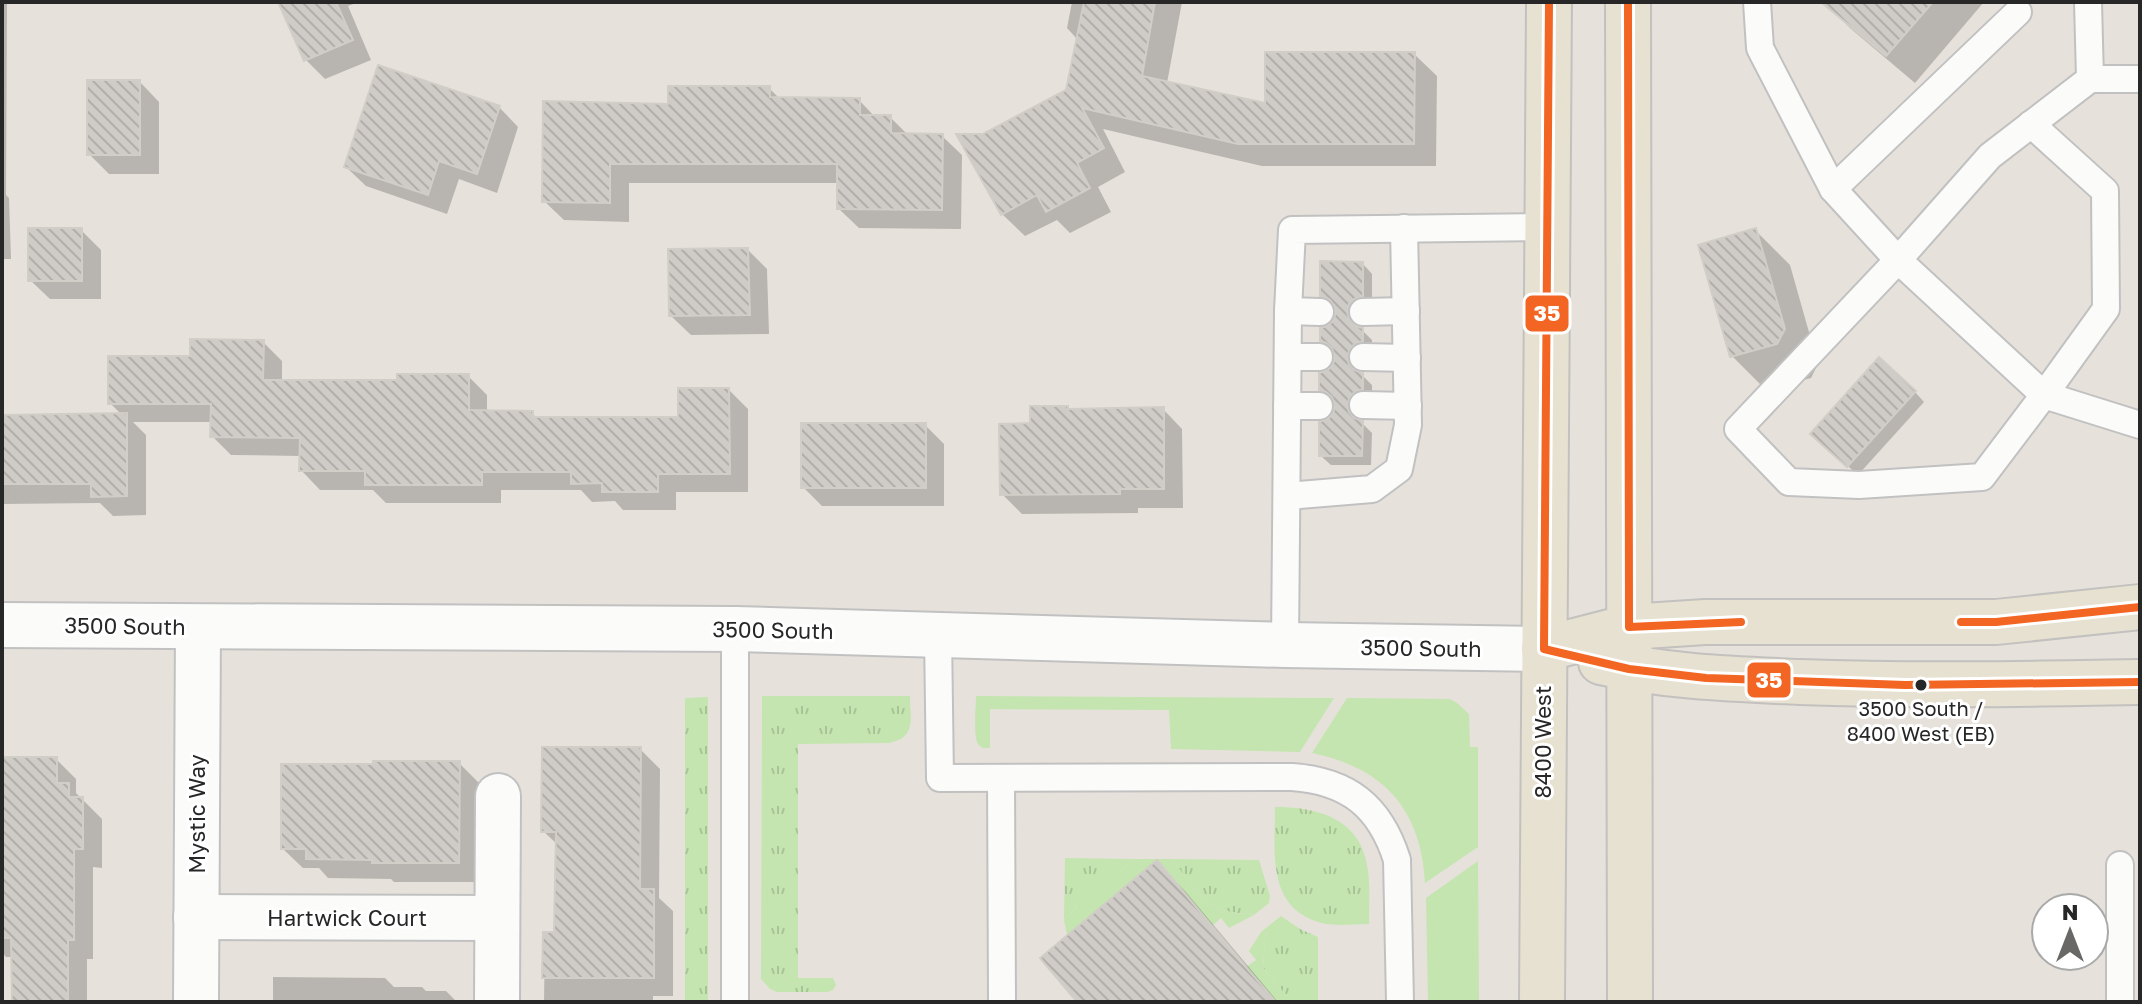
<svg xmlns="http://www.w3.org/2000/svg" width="2142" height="1004" font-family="'Golos Text',sans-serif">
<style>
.grass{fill:url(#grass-tufts)}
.park{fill:#c4e5b0}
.shadow{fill:#0003}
.building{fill:url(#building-back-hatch);stroke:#d1cdc7;stroke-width:2}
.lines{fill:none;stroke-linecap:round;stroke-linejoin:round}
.service-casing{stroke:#c2c1c2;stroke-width:30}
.minor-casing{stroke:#c2c1c2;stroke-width:48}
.tertiary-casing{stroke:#c2c1c2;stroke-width:48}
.primary-casing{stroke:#c3c1bf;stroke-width:48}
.service{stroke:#fbfbfa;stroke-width:26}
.minor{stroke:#fbfbfa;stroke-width:44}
.tertiary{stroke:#fbfbfa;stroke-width:44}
.primary{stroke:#e6e1d0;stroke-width:44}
.bus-1-casing{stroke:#fff;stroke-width:14}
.bus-1{stroke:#f26522;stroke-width:8}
.bus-dot{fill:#272727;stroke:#fff;stroke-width:3}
.labels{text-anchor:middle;stroke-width:6;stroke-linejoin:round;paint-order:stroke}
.bus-label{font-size:20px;fill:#272727;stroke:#fff}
.street-label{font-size:22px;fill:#272727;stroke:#fff}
.line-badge{stroke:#fff;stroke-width:3}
.badge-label{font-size:22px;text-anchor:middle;font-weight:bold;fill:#fff}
</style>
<defs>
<pattern id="grass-tufts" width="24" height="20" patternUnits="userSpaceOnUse" patternTransform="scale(2)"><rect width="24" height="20" fill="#c4e5b0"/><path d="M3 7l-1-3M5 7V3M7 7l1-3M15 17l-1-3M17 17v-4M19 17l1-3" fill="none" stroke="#a8c497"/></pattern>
<pattern id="building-back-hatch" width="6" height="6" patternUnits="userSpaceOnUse" patternTransform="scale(2)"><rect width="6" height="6" fill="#cfcbc6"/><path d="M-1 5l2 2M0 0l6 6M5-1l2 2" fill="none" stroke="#b2aeaa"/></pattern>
</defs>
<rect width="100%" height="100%" fill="#e6e2db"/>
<!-- grass -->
<g class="grass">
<path d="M762 696H910C910 718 917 738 889 743L798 744V978H833L836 985 833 990 828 992H777L770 989 761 979Z"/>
<polygon points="708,697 708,1002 685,1002 685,698"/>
<path d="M1275 807C1313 807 1356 816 1366 860 1371 880 1369 903 1369 924 1354 924 1333 927 1318 922 1266 906 1275 850 1275 807Z"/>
<polygon points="1065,858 1134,859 1114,877 1072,901 1077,907 1064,920"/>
<path d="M1172 859 1259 860 1270 896 1269 903 1254 915C1241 913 1227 913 1216 907 1198 898 1184 874 1172 859Z"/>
<polygon points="1281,916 1300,929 1318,937 1318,1002 1292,1002 1263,968 1266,928"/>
</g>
<!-- park -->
<g class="park">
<path d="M976 696 1334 698 1300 752 1171 749 1169 710 990 709V748C984 748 982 749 978 744 973 737 976 706 976 696Z"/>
<path d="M1347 698 1450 699 1457 703 1469 714 1470 747H1478V847L1425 883C1421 809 1384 768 1312 753Z"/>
<path d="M1134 859H1172C1184 874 1198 898 1216 907 1227 913 1241 913 1254 915L1229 928 1221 918 1212 926 1067 935 1064 920 1077 907 1072 901 1098 876 1114 877Z"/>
<polygon points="1478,861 1479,1002 1428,1002 1426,898"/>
<polygon points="1266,928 1263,968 1292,1002 1276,1002 1246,967 1256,960 1249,951 1261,932"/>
</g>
<!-- shadow -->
<g class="shadow">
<polygon points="2,2 7,2 6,195 9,198 11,259 2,259"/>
<polygon points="280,2 359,2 348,6 371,60 325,79 306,60"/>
<polygon points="1072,2 1182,2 1167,83 1267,105 1414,54 1437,76 1436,166 1262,166 1103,129 1125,172 1098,187 1111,212 1070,233 1057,220 1025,236 1002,214 984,136 1068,91 1078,40 1067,28"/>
<polygon points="1824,2 1984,2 1915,83 1850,28"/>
<polygon points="140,82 159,102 159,174 109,174 89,154"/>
<polygon points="769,88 780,99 859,100 875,117 890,117 908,135 942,136 962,155 961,229 859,228 839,209 839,183 629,183 629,222 564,220 544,201 670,106"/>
<polygon points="499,107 518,127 497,193 459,179 447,214 366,186 346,167"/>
<polygon points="81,230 101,250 101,299 50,299 30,280"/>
<polygon points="1755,230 1790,265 1818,364 1811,378 1766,390 1732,356"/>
<polygon points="748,250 767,269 769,334 691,335 671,316"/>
<polygon points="1363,264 1372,274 1372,305 1356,323 1358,329 1362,330 1372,340 1372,350 1359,358 1356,368 1357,373 1362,375 1372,385 1372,398 1359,406 1356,416 1357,421 1362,423 1372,433 1371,465 1331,465 1321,456 1329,421 1335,414 1335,400 1331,399 1321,389 1329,372 1335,365 1335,351 1332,350 1322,340 1335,322 1337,307 1332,305 1322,295"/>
<polygon points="263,342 282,361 282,382 399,382 468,376 487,395 487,412 532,413 538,419 680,419 729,390 748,409 748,492 676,492 676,510 623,510 615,501 592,502 581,490 501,490 501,503 386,503 373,490 320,490 301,470 301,456 231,455 212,436 212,422 133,422 146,435 146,515 113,516 100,503 2,504 2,414 18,414 21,417 122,415 110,403 192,358"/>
<polygon points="1915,392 1924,402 1858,475 1822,443"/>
<polygon points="1068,408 1071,411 1163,409 1182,429 1183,508 1138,508 1138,513 1022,514 1002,494 1032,425"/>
<polygon points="925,425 944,444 944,506 822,506 803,487"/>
<polygon points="640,749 660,769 659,898 673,911 673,996 653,996 653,1002 544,1002 545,934 556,934 558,845 543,831"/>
<polygon points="2,759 56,759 76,779 76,793 102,819 102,868 93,867 93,959 87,959 87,1002 14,1002 14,957 6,957 2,952"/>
<polygon points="459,763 479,783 478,882 394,882 391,879 328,878 319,868 303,868 283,849"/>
<polygon points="1157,863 1185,891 1278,1002 1080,1002"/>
<polygon points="273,977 385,978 394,987 422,987 426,991 446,991 457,1002 273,1002"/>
</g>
<!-- building -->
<g class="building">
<polygon points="278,2 336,2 353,40 304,61"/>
<polygon points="1084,2 1155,2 1142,76 1265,103 1265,52 1415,52 1414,144 1238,144 1082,108 1104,148 1077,163 1090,188 1046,212 1037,195 1001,215 956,134 983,134 1066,90"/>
<polygon points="1821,2 1933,2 1886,56"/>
<polygon points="378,65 500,106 477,174 439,161 428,195 344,167"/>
<rect x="87" y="80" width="53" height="75"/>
<polygon points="668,86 770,86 770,97 860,98 860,115 891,115 891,133 943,134 942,210 837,209 837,164 610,164 610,203 542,202 543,101 668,104"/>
<rect x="28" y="228" width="54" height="53"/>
<polygon points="1756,228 1785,329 1777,344 1730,357 1698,245"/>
<polygon points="748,248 750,315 669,316 668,249"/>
<polygon points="1320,261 1363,262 1363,296 1354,299 1349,304 1347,312 1350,321 1356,326 1363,328 1363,341 1356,343 1350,348 1347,357 1349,365 1354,370 1363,373 1363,389 1356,391 1350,396 1347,405 1349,412 1354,418 1363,421 1362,456 1319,456 1319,422 1328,419 1333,413 1335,407 1332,397 1326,392 1319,390 1319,373 1328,370 1333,364 1335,358 1332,348 1326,343 1320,341 1320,328 1327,326 1333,321 1336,312 1334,305 1329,299 1320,296"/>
<polygon points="190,339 264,340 263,380 397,380 397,374 469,374 469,410 533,411 533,417 678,417 678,388 729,388 730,474 658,474 658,492 602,492 602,483 571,484 571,472 482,472 482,485 365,485 365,471 299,471 300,438 210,437 211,404 108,404 108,356 190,356"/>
<polygon points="1879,357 1916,391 1847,467 1810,434"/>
<polygon points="1030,406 1068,406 1068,409 1164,407 1164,489 1120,489 1120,494 1000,495 999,424 1030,423"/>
<polygon points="127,413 127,496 91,497 91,484 2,484 2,415"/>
<rect x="801" y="423" width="125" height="65"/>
<polygon points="542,747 641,747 640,889 654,889 654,978 542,978 543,932 554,932 556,832 541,832"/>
<polygon points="2,757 57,757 57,783 69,783 69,797 83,797 83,849 74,849 74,940 68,940 68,1002 12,1002 11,938 2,938"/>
<polygon points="373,761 460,761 459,863 372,863 372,860 306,859 306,849 281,849 281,764 373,764"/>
<polygon points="1157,860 1246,967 1276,1002 1077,1002 1040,958"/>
</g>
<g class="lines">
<!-- service casing -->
<g class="service-casing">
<g id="service">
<polyline points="1757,2 1760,48 1833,189 1898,260 1990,156 2090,79 2140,79"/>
<polyline points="2088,2 2090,79"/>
<polyline points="2031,124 2105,191 2106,309 2044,395 1898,260 1738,429 1789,482 1859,485 1982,477 2044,395 2140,425"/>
<polyline points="1833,189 2018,12"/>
<polyline points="1288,311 1320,312"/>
<polyline points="1363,312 1406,311"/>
<polyline points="1288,357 1319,357"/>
<polyline points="1363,357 1407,358"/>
<polyline points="1363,405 1408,406"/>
<polyline points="1287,406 1319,406"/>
<polyline points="1287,496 1372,489 1399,469 1408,425 1404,228"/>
<polyline points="735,629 735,1002"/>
<path d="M938 634 940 778 1292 777C1348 781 1380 806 1397 860L1400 1002"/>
<polyline points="1285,645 1288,311 1292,230 1547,227"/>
<polyline points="1001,778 1002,1002"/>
<polyline points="2120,1002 2120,865"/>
</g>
</g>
<!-- minor casing -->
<g class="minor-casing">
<g id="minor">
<polyline points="196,917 497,918"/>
<polyline points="196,1002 198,627"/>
<polyline points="497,1002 498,796"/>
</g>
</g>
<!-- tertiary casing -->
<g class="tertiary-casing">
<polyline id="tertiary" points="2,625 735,629 1285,645 1544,649"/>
</g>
<!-- primary casing -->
<g class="primary-casing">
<g id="primary">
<polyline points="1628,2 1630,1002"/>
<polyline points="1544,649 1629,627 1705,622 1996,622 2140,607"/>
<path d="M1601 662C1666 677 1733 679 1800 682 1913 686 2026 684 2140 682"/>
<polyline points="1542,1002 1549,2"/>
</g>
</g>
<!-- service -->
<use href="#service" class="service"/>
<!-- minor -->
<use href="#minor" class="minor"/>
<!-- tertiary -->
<use href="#tertiary" class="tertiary"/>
<!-- primary -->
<use href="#primary" class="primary"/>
<!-- bus-1 casing -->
<g class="bus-1-casing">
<g id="bus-1">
<polyline points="1549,2 1544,649 1629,669 1706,678 1905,685 2140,682"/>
<polyline points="1628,2 1629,627 1741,622"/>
<polyline points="1961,622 1996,622 2140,607"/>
</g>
</g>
<!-- bus-1 -->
<use href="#bus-1" class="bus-1"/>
</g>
<!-- markers -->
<circle class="bus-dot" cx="1921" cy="685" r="7"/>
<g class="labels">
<!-- bus labels -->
<g class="bus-label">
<text x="1921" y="716">3500 South /<tspan x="1921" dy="25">8400 West (EB)</tspan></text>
</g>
<!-- street labels -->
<g class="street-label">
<text transform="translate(125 626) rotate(1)" y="8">3500 South</text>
<text transform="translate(773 630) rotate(1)" y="8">3500 South</text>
<text transform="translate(1421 648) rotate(1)" y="8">3500 South</text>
<text transform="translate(1543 742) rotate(-90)" y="8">8400 West</text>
<text transform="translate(197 814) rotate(-90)" y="8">Mystic Way</text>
<text x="347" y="926">Hartwick Court</text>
</g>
</g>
<g class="line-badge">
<rect x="1524" y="294" width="46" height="39" rx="8" fill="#f26522"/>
<rect x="1746" y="661" width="46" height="38" rx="8" fill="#f26522"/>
</g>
<g class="badge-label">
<text x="1547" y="321">35</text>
<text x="1769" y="688">35</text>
</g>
<!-- border -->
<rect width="2142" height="1004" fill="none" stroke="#272727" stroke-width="8"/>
<!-- north arrow -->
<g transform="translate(2070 932)"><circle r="38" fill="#ffffff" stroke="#a9a9a9" stroke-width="2"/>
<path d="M0-6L14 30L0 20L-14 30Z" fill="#6a6866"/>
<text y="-12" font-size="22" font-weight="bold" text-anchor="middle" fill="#272727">N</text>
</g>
</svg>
